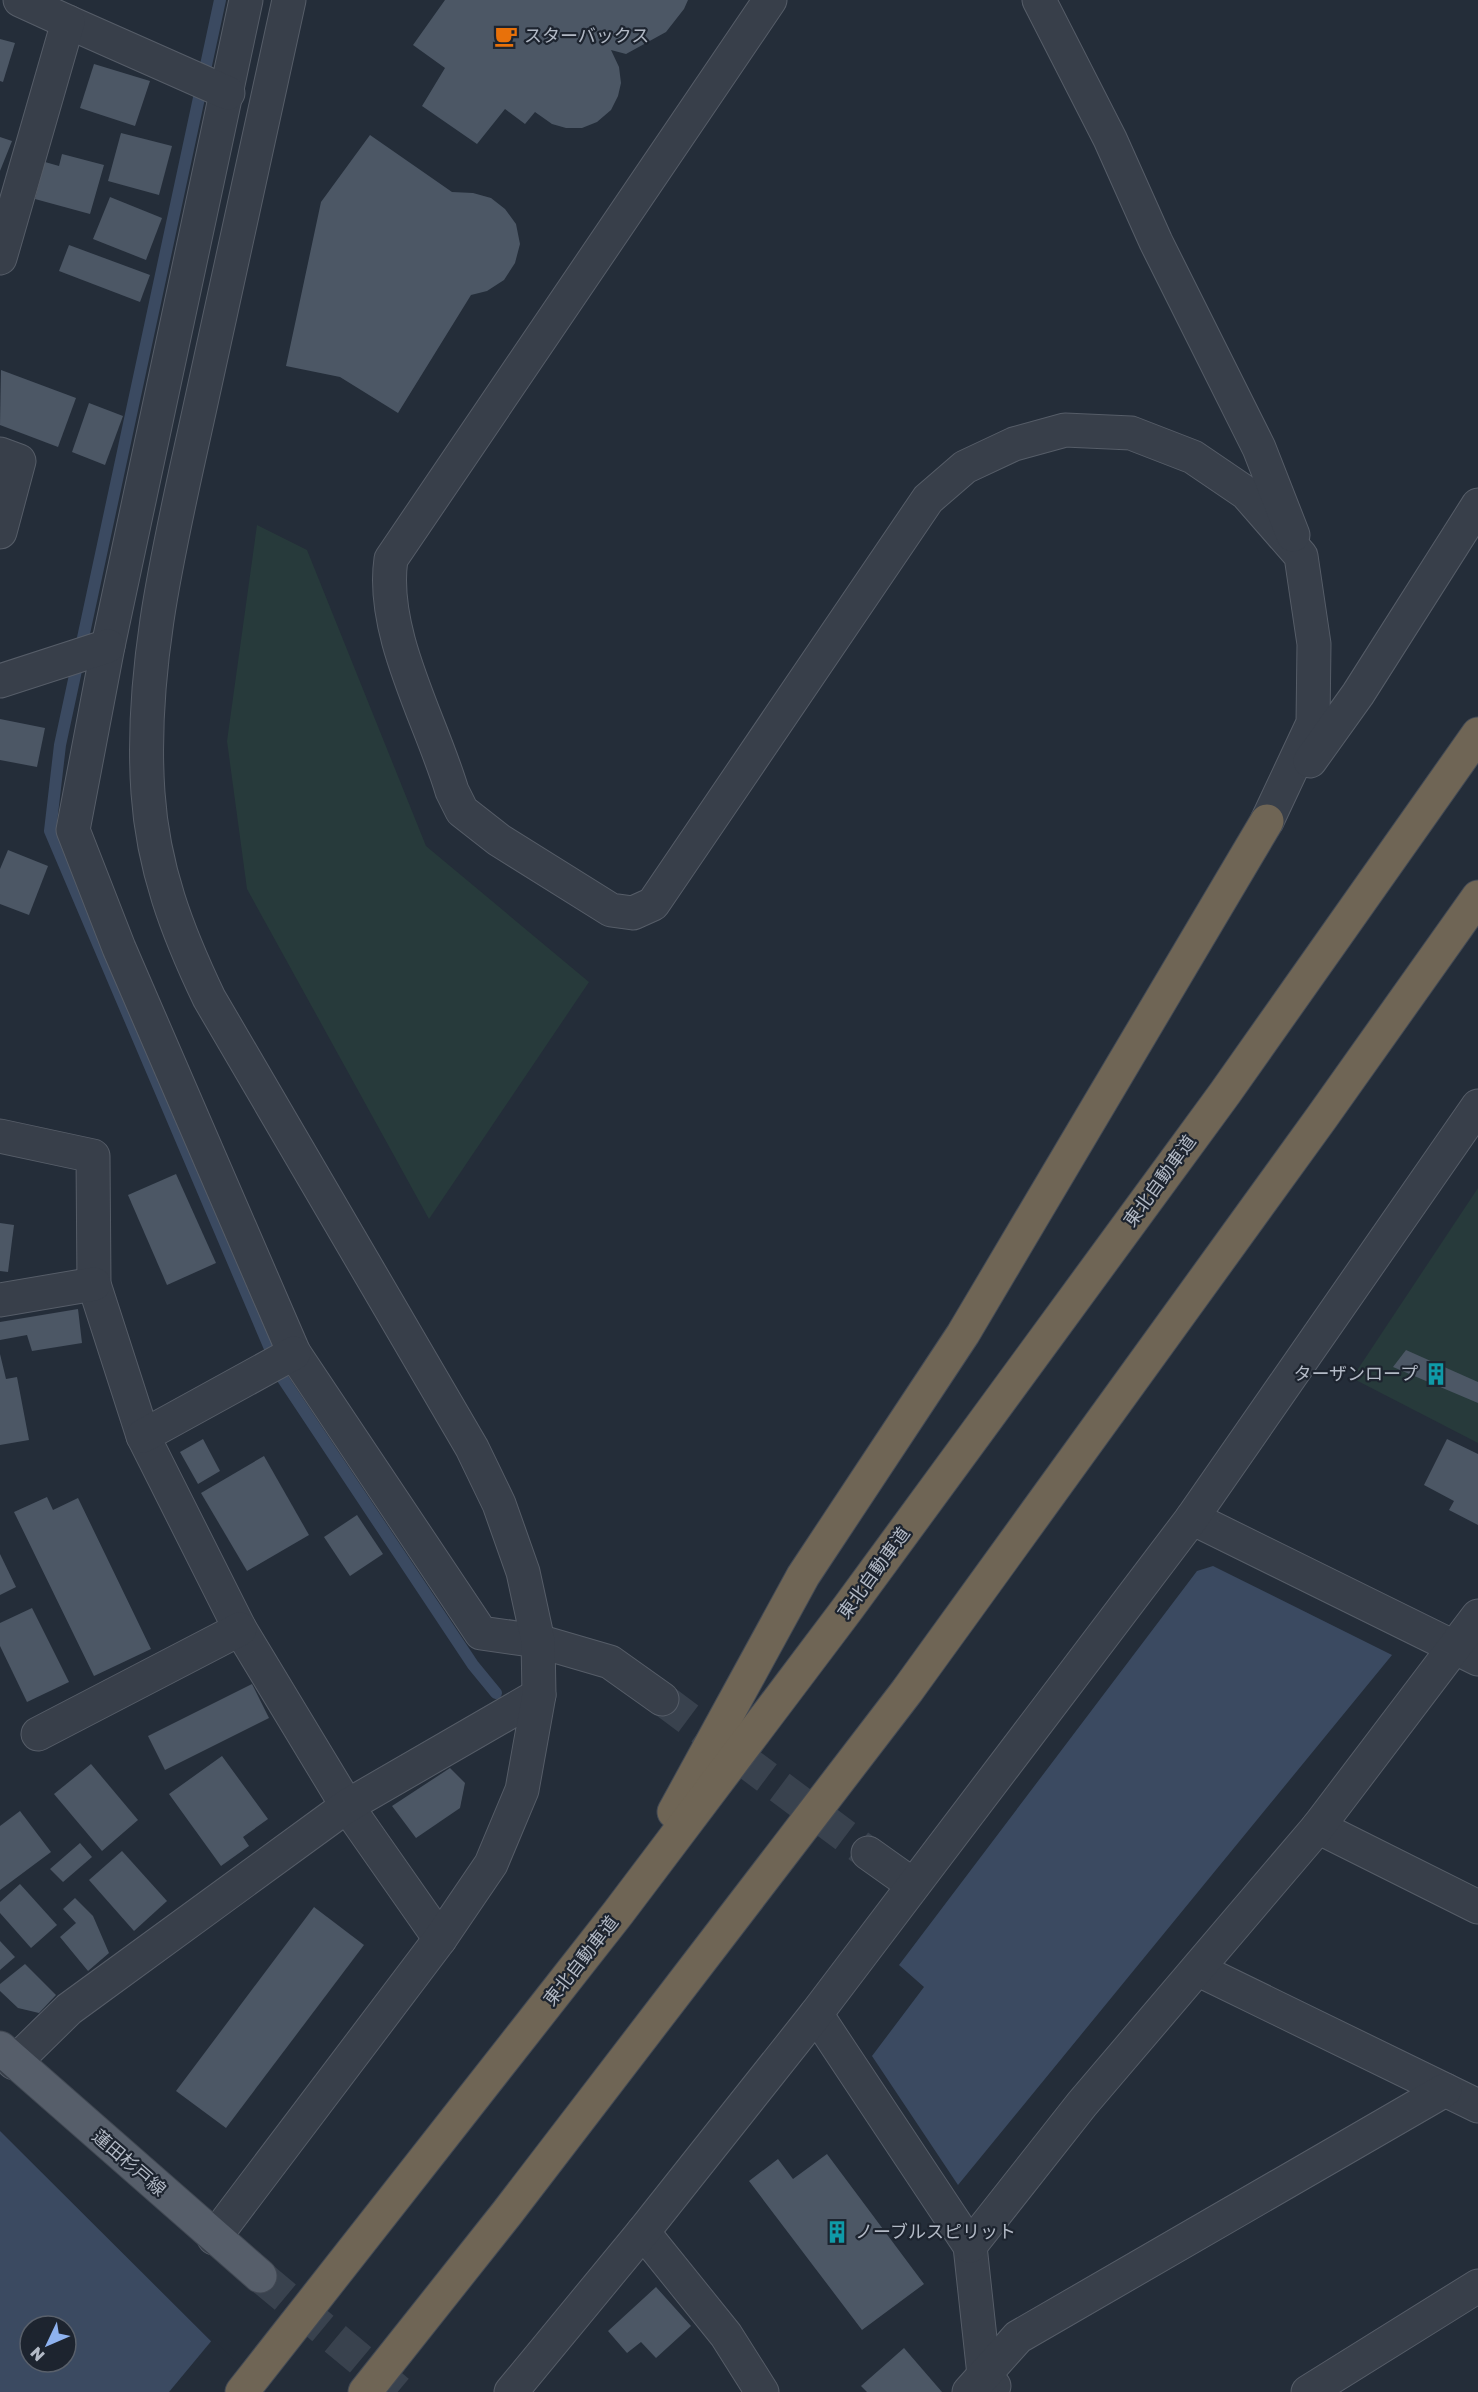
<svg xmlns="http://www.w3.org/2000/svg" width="1478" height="2392" font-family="'Golos Text','Noto Sans JP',sans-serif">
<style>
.green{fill:#273a3b}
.water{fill:#3b4a61;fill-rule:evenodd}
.pier{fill:#242d39}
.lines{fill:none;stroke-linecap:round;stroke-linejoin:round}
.stream{stroke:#3b4a61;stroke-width:12}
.building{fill:#4c5765}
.minor-tunnel{stroke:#39424e;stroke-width:33;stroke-dasharray:33 16;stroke-linecap:butt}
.major-tunnel{stroke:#39424e;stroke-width:33;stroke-dasharray:33 16;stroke-linecap:butt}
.minor-casing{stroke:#565d68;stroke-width:35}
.major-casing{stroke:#414853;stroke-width:35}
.highway-casing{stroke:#434a55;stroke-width:35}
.minor{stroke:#383f4a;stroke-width:33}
.major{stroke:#565e6a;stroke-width:33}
.highway{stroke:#6f6555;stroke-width:33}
.labels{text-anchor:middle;stroke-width:4.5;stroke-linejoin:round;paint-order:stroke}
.poi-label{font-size:18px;fill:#b3bac6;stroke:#1d242f;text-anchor:start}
.street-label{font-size:18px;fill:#b3bac6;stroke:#1d242f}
</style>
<rect width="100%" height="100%" fill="#242d39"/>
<!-- green -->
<g class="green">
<polygon points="257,525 307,550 426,846 589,982 429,1219 247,889 227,741"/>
<polygon points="1478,1188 1478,1443 1352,1378"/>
</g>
<!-- water -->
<g class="water">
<polygon points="1213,1566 1392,1655 958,2185 872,2056 924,1987 899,1965 1197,1571"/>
<path d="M0 2131 262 2392H0ZM30 2326H66V2362H30Z"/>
</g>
<!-- pier -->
<polygon class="pier" points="213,2339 264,2390 265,2392 169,2392"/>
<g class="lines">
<!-- stream -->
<polyline class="stream" points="220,0 60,745 50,831 283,1379 473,1665 496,1693"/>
</g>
<!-- building -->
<g class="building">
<polygon points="445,0 688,0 684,9 666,32 626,54 611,50 619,67 621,83 618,96 611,110 597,122 582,128 566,128 552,124 535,112 525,124 505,109 477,144 422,106 445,68 413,45"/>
<polygon points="0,39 15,43 3,82 0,81"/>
<polygon points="94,64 150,81 135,126 80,108"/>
<polygon points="121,133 172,146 159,195 108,181"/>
<polygon points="370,135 452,192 473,193 491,198 505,209 516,224 520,244 515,263 504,280 487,291 471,295 398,413 340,377 286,366 321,202"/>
<polygon points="0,137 12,141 0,171"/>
<polygon points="62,154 104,165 90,214 35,199 45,162 59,166"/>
<polygon points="110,197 162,218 146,260 93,239"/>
<polygon points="69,245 150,275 140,302 59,271"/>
<polygon points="1,370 76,398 58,447 0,425"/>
<polygon points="89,403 123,416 105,465 72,452"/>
<polygon points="0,719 45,728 37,767 0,760"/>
<polygon points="8,850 48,866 29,915 0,904 0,869"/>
<polygon points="176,1174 216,1263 167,1285 128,1195"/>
<polygon points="0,1223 14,1225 8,1272 0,1271"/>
<polygon points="78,1309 82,1343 32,1351 27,1335 0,1340 0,1322"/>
<polygon points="1406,1350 1478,1382 1478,1403 1393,1367"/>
<polygon points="0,1354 6,1379 17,1377 29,1440 0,1445"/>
<polygon points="203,1439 220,1471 198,1484 180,1452"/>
<polygon points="1447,1439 1478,1454 1478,1525 1449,1510 1454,1501 1424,1485"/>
<polygon points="264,1456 309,1535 247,1571 201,1493"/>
<polygon points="47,1497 53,1510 78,1498 151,1649 94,1676 14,1512"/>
<polygon points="357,1515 383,1554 350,1576 324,1537"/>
<polygon points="0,1554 16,1587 0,1595"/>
<polygon points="32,1608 69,1682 27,1702 0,1646 0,1623"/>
<polygon points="252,1684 269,1718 165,1770 148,1736"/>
<polygon points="222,1756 268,1819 243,1837 249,1846 221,1866 169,1794"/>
<polygon points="91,1764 138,1820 102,1851 54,1794"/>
<polygon points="450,1768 465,1783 460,1808 416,1838 392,1806"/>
<polygon points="20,1811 51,1852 0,1890 0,1826"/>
<polygon points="80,1843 92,1857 63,1882 50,1869"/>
<polygon points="122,1851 167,1901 134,1931 89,1880"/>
<polygon points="20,1884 57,1925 31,1948 0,1913 0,1902"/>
<polygon points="75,1898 93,1916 109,1953 88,1971 60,1937 76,1923 63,1909"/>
<polygon points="314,1907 364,1945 226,2128 176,2091"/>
<polygon points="0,1941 15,1957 0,1970"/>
<polygon points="25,1964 56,1995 39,2013 18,2008 0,1991 0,1984"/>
<polygon points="827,2154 924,2284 862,2330 749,2181 778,2159 793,2179"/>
<polygon points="656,2287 691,2326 656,2358 641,2342 627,2353 608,2331"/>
<polygon points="904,2348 942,2392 867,2392 861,2386"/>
</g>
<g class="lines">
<!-- minor-tunnel -->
<polyline class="minor-tunnel" points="662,1699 868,1853"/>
<!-- major-tunnel -->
<polyline class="major-tunnel" points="260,2276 399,2392"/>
<!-- minor casing -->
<g class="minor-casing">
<g id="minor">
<polyline points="246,0 108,646 73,830 119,948 294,1353 481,1633 538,1641 610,1662 662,1699"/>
<path d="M770 0 391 559C380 633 431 720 452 791L462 811 499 840 611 910 633 913 653 904 928 499 965 467 1014 444 1065 430 1131 433 1193 457 1246 493 1301 556 1314 644 1313 723 1267 821"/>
<polyline points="1039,0 1110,139 1156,242 1259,448 1293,535"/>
<polyline points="68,22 228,93"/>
<polyline points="0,258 68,22 20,0"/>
<polyline points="0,454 19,461 0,532"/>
<polyline points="0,681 108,646"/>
<polyline points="1310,761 1358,694 1478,505"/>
<polyline points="0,1136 93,1156 94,1284 143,1436 240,1629 347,1806 440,1939"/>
<polyline points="0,1300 94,1284"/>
<polyline points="143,1436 294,1353"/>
<polyline points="1192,1518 1478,1659"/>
<polyline points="38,1734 240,1629"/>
<polyline points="1318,1827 1478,1907"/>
<polyline points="868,1853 913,1885"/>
<polyline points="1199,1970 1478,2106"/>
<polyline points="816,2014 970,2246 984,2375 994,2386"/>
<polyline points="14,2063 69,2009 347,1806 539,1695"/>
<polyline points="643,2232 726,2335 762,2392"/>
<path d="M214 2238 440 1939 491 1864 522 1790 539 1695 538 1641 523 1572 499 1504 472 1448 209 998C177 931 153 868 148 793 139 665 172 536 199 412 229 275 259 137 289 0"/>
<polyline points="970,2246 1082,2104 1318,1827 1478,1616"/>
<polyline points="511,2392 643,2232 816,2014 1192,1518 1478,1106"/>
<polyline points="969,2392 1018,2337 1445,2090"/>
<polyline points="1308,2392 1478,2286"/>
</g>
</g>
<!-- major casing -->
<g class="major-casing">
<polyline id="major" points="0,2048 260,2276"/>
</g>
<!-- highway casing -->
<g class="highway-casing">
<g id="highway">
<polyline points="674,1812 803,1576 963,1334 1267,821"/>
<polyline points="242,2392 618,1913 848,1608 1225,1093 1478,734"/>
<polyline points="365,2392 507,2213 907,1691 1322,1117 1478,897"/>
</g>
</g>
<!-- minor -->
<use href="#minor" class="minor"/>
<!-- major -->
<use href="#major" class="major"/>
<!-- highway -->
<use href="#highway" class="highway"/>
</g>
<!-- icons -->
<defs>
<g id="cafe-bare" transform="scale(1.8)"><path d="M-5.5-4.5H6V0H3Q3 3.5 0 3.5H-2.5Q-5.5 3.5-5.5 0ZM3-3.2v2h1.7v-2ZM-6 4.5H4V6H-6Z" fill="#e8710a" stroke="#1d242f" stroke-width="2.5" paint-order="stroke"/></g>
<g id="building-bare" transform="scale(1.8)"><path d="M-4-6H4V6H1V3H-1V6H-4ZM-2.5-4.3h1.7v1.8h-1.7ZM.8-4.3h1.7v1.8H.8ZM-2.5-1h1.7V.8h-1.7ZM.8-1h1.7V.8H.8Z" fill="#0f9aa8" stroke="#1d242f" stroke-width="2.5" paint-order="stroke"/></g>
</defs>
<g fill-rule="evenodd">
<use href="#cafe-bare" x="506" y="36"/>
<use href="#building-bare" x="1436" y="1374"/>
<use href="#building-bare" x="837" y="2232"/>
</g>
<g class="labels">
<!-- poi labels -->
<g class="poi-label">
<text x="524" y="42">スターバックス</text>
<text x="1418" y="1380" text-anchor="end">ターザンロープ</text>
<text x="855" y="2238">ノーブルスピリット</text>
</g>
<!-- street labels -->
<g class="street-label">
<text transform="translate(1160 1181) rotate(-54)" y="6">東北自動車道</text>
<text transform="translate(874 1573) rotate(-54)" y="6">東北自動車道</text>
<text transform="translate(581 1961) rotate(-52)" y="6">東北自動車道</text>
<text transform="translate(129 2163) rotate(41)" y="6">蓮田杉戸線</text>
</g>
</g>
<!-- north arrow -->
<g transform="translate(48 2344) rotate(226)"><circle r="28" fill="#1d242f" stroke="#59606b" stroke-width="1.5"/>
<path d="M0-4.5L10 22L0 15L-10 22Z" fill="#8eb2ef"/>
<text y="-9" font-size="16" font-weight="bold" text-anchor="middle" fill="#b3bac6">N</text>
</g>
</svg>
